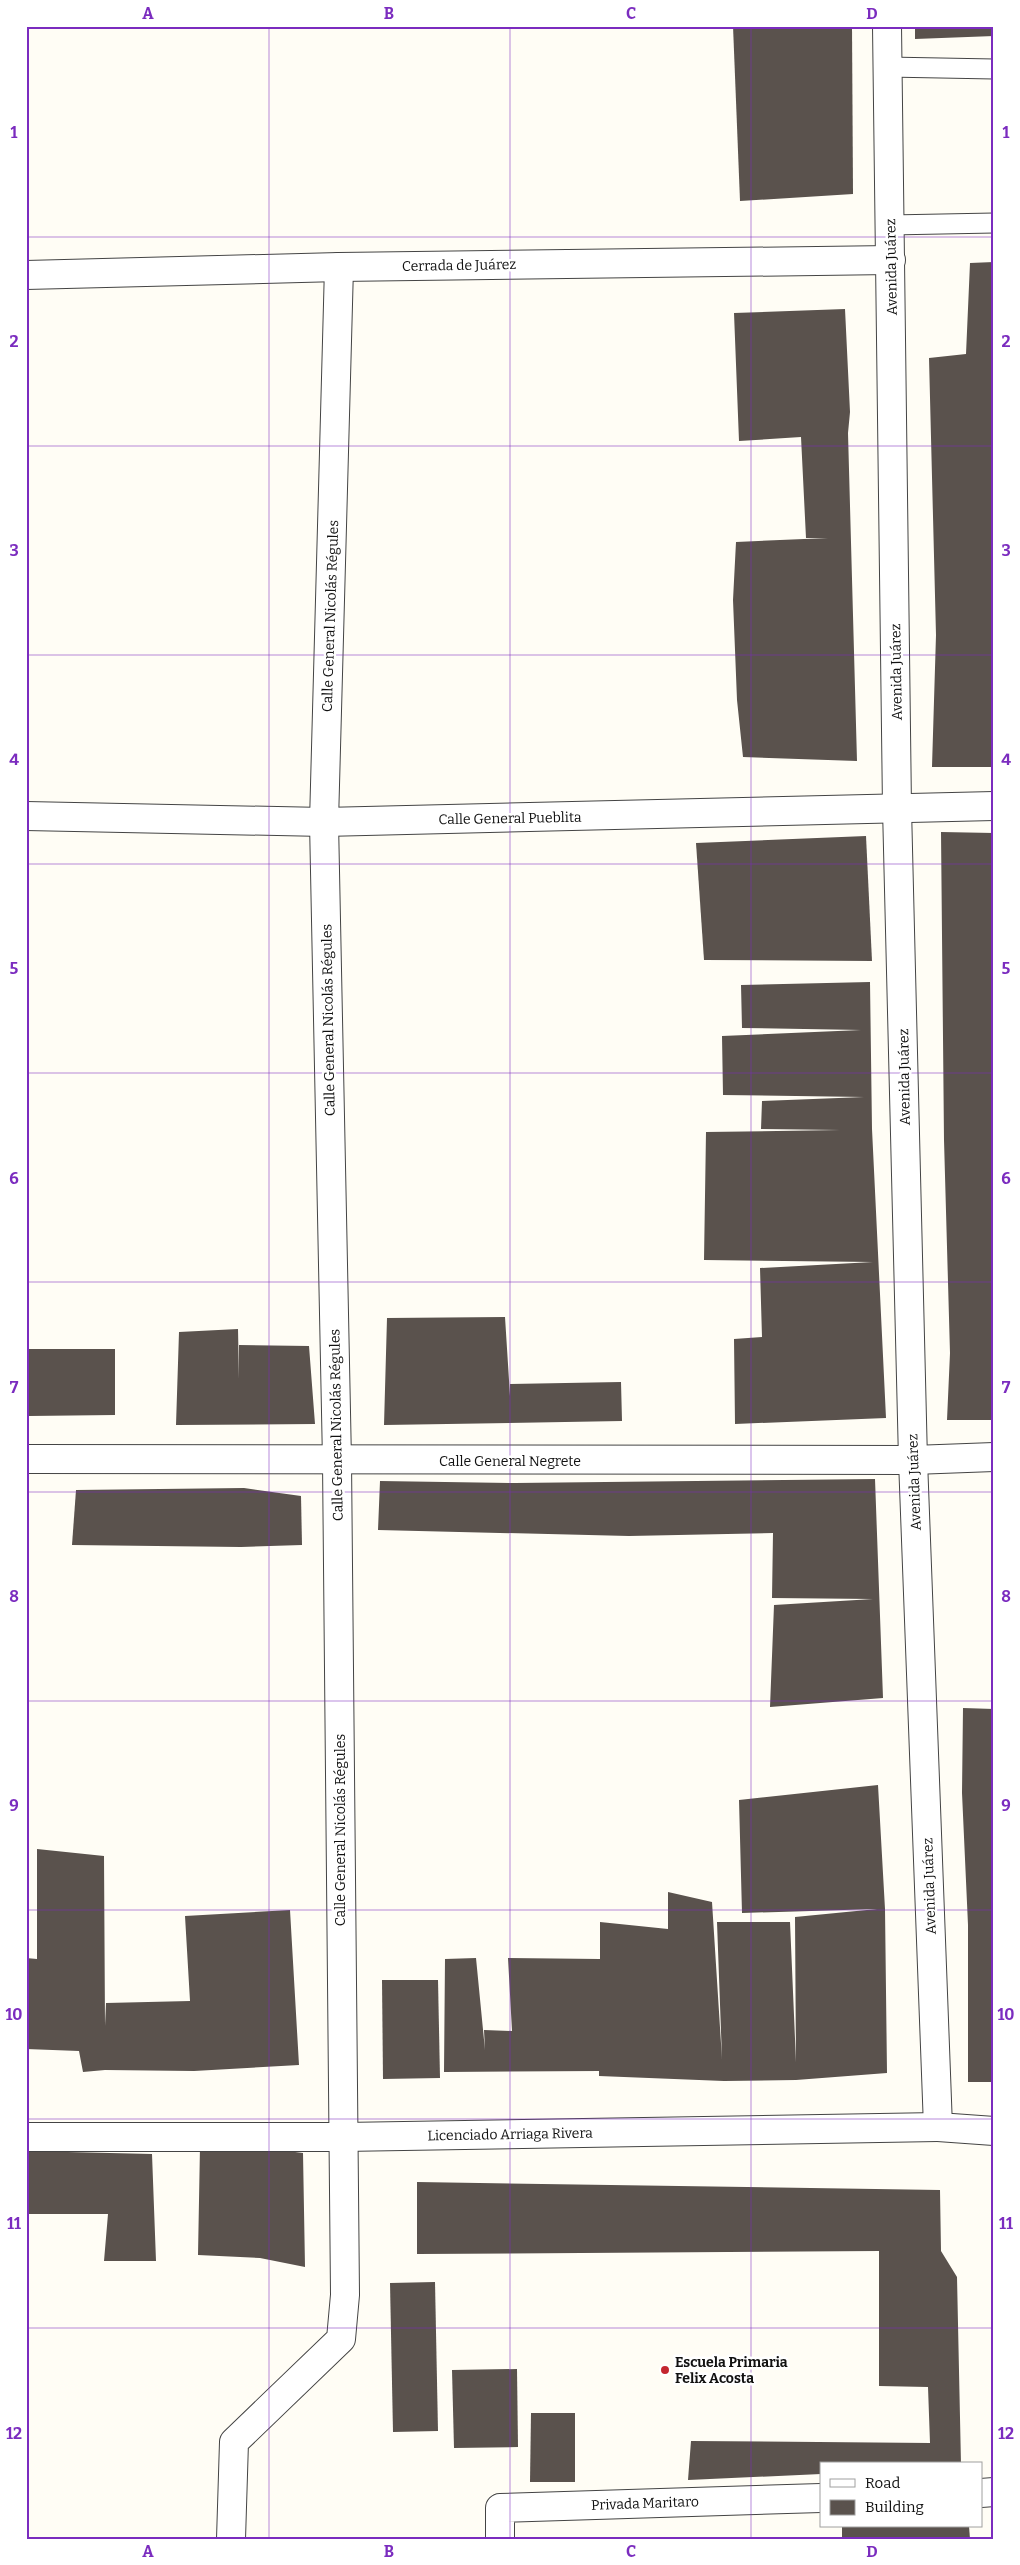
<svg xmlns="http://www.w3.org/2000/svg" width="1020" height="2565" font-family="Bitter,serif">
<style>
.building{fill:#5a524d}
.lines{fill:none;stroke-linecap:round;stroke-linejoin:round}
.service-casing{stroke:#444;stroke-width:21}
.minor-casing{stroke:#444;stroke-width:30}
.tertiary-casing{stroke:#444;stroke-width:30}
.service{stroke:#fff;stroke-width:19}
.minor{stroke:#fff;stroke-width:28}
.tertiary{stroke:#fff;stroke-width:28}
.grid{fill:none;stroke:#7b2cbf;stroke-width:1;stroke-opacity:0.55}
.poi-dot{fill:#c4262e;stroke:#fff;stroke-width:2}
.labels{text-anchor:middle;stroke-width:5;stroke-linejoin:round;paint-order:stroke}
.street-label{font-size:14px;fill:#111;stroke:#fff}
.poi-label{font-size:14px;font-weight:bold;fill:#111;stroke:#fff;text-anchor:start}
.neatline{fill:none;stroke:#7b2cbf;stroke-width:2}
.grid-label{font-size:16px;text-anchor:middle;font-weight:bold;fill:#7b2cbf}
</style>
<rect width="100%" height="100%" fill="#fffdf5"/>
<!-- building -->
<g class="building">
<polygon points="733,26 852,26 853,194 740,201"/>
<polygon points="915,26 994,26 994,36 915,39"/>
<polygon points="994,262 994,767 932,767 936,635 929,358 966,354 970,263"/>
<polygon points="845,309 850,412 848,433 857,761 743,757 737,700 733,600 736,542 828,538 806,538 801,437 739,441 734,313"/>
<polygon points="941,832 994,833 994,1420 947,1420 950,1353 944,1140"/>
<polygon points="866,836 872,961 704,960 696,843"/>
<polygon points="870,982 872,1129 886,1418 735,1424 734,1339 762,1337 760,1268 873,1262 704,1260 706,1132 840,1130 761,1129 762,1101 864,1097 723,1095 722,1036 861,1030 742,1028 741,985"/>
<polygon points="505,1317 510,1396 510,1384 621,1382 622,1421 384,1425 387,1318"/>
<polygon points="238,1329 239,1379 239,1345 309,1346 315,1424 176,1425 179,1332"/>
<polygon points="29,1349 115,1349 115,1415 29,1416"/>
<polygon points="875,1479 883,1698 770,1707 774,1605 873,1599 772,1598 773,1533 629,1536 378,1530 380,1481 515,1483"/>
<polygon points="244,1488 301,1496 302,1545 241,1547 72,1545 76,1490"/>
<polygon points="963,1708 994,1709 994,2082 968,2082 968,1925 962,1793"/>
<polygon points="878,1785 885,1909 887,2073 796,2080 724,2081 599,2076 599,2071 444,2072 445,1959 476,1958 485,2050 484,2030 512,2031 508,1958 600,1959 600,1922 668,1929 668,1892 712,1902 722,2059 717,1922 790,1922 796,2062 795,1917 877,1909 742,1913 739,1800"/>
<polygon points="37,1849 104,1856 105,2026 106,2003 190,2001 185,1916 290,1910 299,2065 194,2071 105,2070 83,2072 79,2051 26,2049 26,1958 37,1959"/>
<polygon points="382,1980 438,1980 440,2078 383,2079"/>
<polygon points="200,2146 264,2148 303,2153 305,2267 260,2258 198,2255"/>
<polygon points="26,2151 152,2154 156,2261 104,2261 108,2214 26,2214"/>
<polygon points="417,2182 940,2190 941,2251 957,2277 961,2464 821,2464 821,2474 688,2480 691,2441 930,2443 928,2387 879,2386 879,2251 417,2254"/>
<polygon points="435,2282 438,2431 393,2432 390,2283"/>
<polygon points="517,2369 518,2447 454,2448 452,2370"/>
<polygon points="531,2413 575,2413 575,2482 530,2482"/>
<polygon points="842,2526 969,2526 970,2539 842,2539"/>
</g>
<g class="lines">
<!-- service casing -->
<g class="service-casing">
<g id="service">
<polyline points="887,67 994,69"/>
<polyline points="890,225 994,223"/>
</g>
</g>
<!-- minor casing -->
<g class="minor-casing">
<g id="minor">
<polyline points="26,275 339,267 891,260"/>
<polyline points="26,816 324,822 994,806"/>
<polyline points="26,1459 913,1460 994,1457"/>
<polyline points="26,2137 343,2137 938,2127"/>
<polyline points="981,2493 994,2492"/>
<polyline points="231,2539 234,2442 341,2339 345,2295 337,1461 324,822 339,267"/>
<polyline points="500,2539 500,2508 821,2498"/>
</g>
</g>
<!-- tertiary casing -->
<g class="tertiary-casing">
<polyline id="tertiary" points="887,26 897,808 913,1460 938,2127 994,2131"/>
</g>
<!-- service -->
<use href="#service" class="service"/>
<!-- minor -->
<use href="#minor" class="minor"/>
<!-- tertiary -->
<use href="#tertiary" class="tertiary"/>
</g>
<!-- grid -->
<path class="grid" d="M269 26V2539M510 26V2539M751 26V2539M26 237H994M26 446H994M26 655H994M26 864H994M26 1073H994M26 1282H994M26 1492H994M26 1701H994M26 1910H994M26 2119H994M26 2328H994"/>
<!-- markers -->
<circle class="poi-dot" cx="665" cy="2370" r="5"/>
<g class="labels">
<!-- street labels -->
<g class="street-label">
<text transform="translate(459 265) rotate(-1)" y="5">Cerrada de Juárez</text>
<text transform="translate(891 267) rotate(-91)" y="5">Avenida Juárez</text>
<text transform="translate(330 616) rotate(-88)" y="5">Calle General Nicolás Régules</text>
<text transform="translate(896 672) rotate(-91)" y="5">Avenida Juárez</text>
<text transform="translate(510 818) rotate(-1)" y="5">Calle General Pueblita</text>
<text transform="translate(328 1020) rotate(-91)" y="5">Calle General Nicolás Régules</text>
<text transform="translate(904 1077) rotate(-91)" y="5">Avenida Juárez</text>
<text transform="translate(336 1425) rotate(-91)" y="5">Calle General Nicolás Régules</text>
<text x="510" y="1466">Calle General Negrete</text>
<text transform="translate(914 1482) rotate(-92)" y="5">Avenida Juárez</text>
<text transform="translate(340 1830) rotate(-90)" y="5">Calle General Nicolás Régules</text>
<text transform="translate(929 1886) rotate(-92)" y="5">Avenida Juárez</text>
<text transform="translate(510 2134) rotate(-1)" y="5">Licenciado Arriaga Rivera</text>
<text transform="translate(645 2503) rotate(-2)" y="5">Privada Maritaro</text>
</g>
<!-- poi labels -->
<g class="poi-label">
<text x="675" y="2367">Escuela Primaria<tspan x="675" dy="16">Felix Acosta</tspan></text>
</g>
</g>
<!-- border -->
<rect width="1020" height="2565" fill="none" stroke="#ffffff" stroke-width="55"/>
<!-- legend -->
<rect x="820" y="2462" width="162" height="65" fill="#ffffff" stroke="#a0a0a0"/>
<rect x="830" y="2479" width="25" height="8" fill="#ffffff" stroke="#a0a0a0"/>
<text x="865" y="2488" font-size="15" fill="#111111">Road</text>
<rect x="830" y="2500" width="25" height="15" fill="#5a524d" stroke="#a0a0a0"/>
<text x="865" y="2512" font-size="15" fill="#111111">Building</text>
<rect x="28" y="28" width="964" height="2510" class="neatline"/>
<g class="grid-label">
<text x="148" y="19">A</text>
<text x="389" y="19">B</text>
<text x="631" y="19">C</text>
<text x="872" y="19">D</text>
<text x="14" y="138">1</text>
<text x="1006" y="138">1</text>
<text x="14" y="347">2</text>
<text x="1006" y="347">2</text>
<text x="14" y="556">3</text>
<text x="1006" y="556">3</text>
<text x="14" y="765">4</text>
<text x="1006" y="765">4</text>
<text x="14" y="974">5</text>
<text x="1006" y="974">5</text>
<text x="14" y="1184">6</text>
<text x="1006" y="1184">6</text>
<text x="14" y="1393">7</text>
<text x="1006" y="1393">7</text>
<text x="14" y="1602">8</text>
<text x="1006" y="1602">8</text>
<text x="14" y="1811">9</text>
<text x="1006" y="1811">9</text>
<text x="14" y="2020">10</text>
<text x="1006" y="2020">10</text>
<text x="14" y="2229">11</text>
<text x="1006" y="2229">11</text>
<text x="14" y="2439">12</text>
<text x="1006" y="2439">12</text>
<text x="148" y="2557">A</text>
<text x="389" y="2557">B</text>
<text x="631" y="2557">C</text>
<text x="872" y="2557">D</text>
</g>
</svg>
